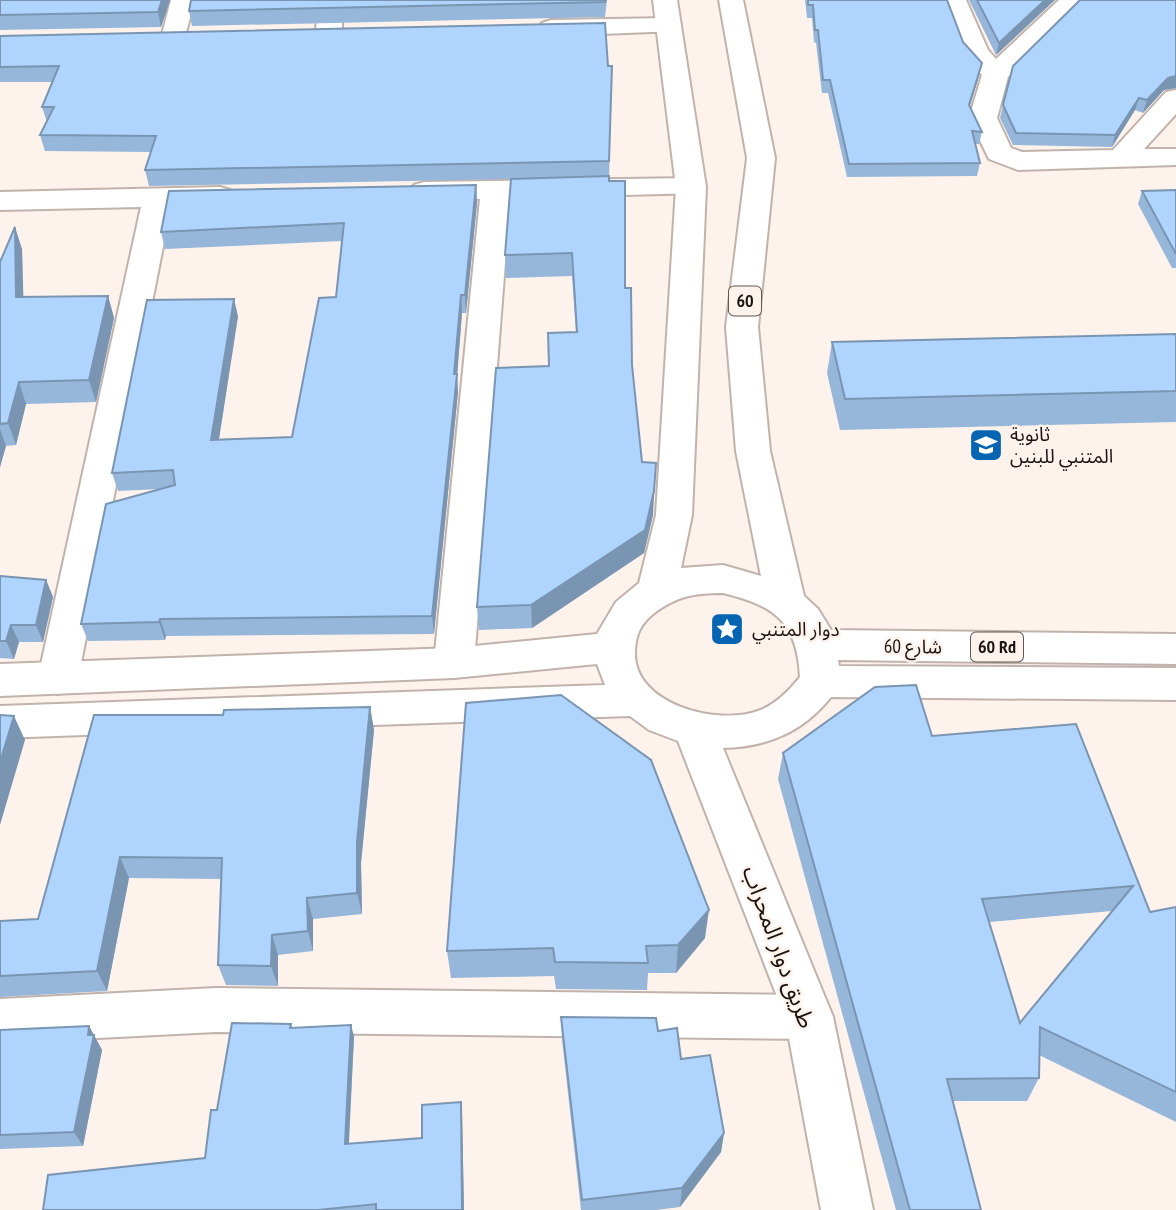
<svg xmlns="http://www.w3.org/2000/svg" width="1176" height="1210" font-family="'PT Sans Narrow','Noto Sans Arabic',sans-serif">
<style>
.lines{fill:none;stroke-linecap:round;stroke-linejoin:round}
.minor-casing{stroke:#c1b3ac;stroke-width:4}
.primary-casing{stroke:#c1b3ac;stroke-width:4}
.minor{fill:#fff;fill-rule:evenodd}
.primary{fill:#fff;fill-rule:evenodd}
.wall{fill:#96b7da;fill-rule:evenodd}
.shaded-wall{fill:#7a95b2}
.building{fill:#afd5fe;stroke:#7a95b2;stroke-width:2;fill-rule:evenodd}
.labels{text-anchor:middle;stroke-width:5;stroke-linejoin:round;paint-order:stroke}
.shield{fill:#fef2ec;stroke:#5e5753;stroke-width:2}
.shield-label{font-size:18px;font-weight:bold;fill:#191412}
.poi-label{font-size:19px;fill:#191412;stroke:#fef2ec;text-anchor:start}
.street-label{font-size:19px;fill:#191412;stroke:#fef2ec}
.near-street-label{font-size:23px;fill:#191412;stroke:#fef2ec}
</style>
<rect width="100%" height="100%" fill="#fef2ec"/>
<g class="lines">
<!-- minor casing -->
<g class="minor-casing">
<g id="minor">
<polygon points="171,0 195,0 183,43 165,43 161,38"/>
<polygon points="318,0 342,0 342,32 338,37 320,37 316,32"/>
<polygon points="942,0 966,0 988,50 996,59 1059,0 1085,0 1008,77 997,118 1011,148 1022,152 1113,150 1166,92 1176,90 1176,114 1144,149 1176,149 1176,165 1018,170 989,159 969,118 982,75 963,53"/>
<polygon points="668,18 677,21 681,26 677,31 551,36 542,33 538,28 542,23 551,20"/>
<polygon points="691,178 701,181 706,187 701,193 510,198 474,663 468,674 454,678 440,674 434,663 480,199 414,197 409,191 414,185 424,182"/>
<polygon points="220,187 230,190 235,196 230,202 171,206 78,678 72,689 58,694 44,689 38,678 141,207 0,210 0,192"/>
<polygon points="216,988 809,995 826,1001 833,1017 826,1033 809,1039 216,1032 0,1043 0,999"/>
</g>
</g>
<!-- primary casing -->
<g class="primary-casing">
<path id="primary" d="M653 0H677L706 187 692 515 681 568 723 565 761 576 736 451 726 327 747 158 719 0H743L775 158 758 327 770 451 804 596 818 609 831 630 1176 634V664L838 660 839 666 1176 668V700L831 697C803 732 768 747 723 748L833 1017 873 1210H821L785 1017 678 741 649 730 630 716 0 738V706L605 685 597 664 454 678 0 696V664L454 648 597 634 616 602 639 583 656 515 676 187ZM723 593C776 606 797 622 800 677 789 691 775 705 758 711 717 726 632 704 635 651 636 634 640 625 653 614 676 596 694 593 723 593Z"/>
</g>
<!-- minor -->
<use href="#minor" class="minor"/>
<!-- primary -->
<use href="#primary" class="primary"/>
</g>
<!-- wall -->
<g class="wall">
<polygon points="0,0 170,0 161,27 0,30"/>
<polygon points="607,0 605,17 192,26 189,11"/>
<polygon points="805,0 947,0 963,42 979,76 970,106 982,132 979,144 975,144 980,163 977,176 847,177 828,93 822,93 816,43 814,42 812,18 807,18"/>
<polygon points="969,0 1055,0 996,55"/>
<polygon points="1176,0 1176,88 1164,90 1143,113 1135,110 1112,147 1013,145 1000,118 1003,105"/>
<polygon points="0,36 612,66 609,181 625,288 632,365 642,462 653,515 644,553 532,628 479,630 477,607 549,366 576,332 572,276 506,278 505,255 511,179 149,186 145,170 151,152 45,151 40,135 47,122 42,107 53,82 0,82"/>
<polygon points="476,185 477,203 466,313 462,313 457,374 458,392 434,634 166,636 165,640 88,641 81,624 160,489 118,491 112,473 238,316 219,439 292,437 336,297 342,241 165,249 161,232"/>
<polygon points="1176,190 1176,268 1172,268 1138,204 1142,191"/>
<polygon points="22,249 23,297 108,296 114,318 96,402 26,404 16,445 6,446 0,467 0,262"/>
<polygon points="1176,334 1176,422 840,430 827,373 832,342"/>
<polygon points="0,576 46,580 53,597 43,642 19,642 14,659 0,658"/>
<polygon points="370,707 374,730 361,863 362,914 313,919 313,951 278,955 278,986 226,985 218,965 221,879 129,878 107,991 0,997 0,921 38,919 223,715"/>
<path d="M1076 724 1150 912 1176 907V1122L1039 1055V1078L1027 1101H953L981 1210H896L778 779 783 753 932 736ZM1112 911 1020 1023 989 922Z"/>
<polygon points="705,938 676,973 648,973 647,990 556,989 554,976 451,978 447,951"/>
<polygon points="561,1017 658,1031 681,1059 724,1133 721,1152 680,1207 656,1210 581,1210 562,1039"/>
<polygon points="291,1024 292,1027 354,1036 349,1144 422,1138 462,1113 464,1210 43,1210 205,1158 217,1110"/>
<polygon points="89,1026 102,1050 83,1146 0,1149 0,1030"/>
</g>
<!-- shaded-wall -->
<g class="shaded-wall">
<polygon points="162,0 170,0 161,27 158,12"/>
<polygon points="1045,0 1055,0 996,55 999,43"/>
<polygon points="982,63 979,76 966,117 969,105"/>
<polygon points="1176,76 1176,88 1164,90 1143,113 1147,100 1168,78"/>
<polygon points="1139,98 1135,110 1112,147 1115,135"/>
<polygon points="476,185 477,203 466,313 465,295"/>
<polygon points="15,227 22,249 24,319 16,297"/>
<polygon points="461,295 462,313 457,377 457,374 458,392 434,634 432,616"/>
<polygon points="108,296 114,318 96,402 89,380"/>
<polygon points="234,299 238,316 216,458 211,440"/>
<polygon points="19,382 26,404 16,445 8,423"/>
<polygon points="0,429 6,446 0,467"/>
<polygon points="656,463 653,515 644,553 532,628 531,605"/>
<polygon points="46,580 53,597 43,642 36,625"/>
<polygon points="160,619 166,636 165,640 159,622"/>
<polygon points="11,625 19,642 14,659 6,641"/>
<polygon points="370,707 374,730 361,863 362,914 357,893 357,842"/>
<polygon points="14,716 25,740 0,825 0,762"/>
<polygon points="120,857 129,878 107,991 97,971"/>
<polygon points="307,898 313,919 313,951 308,931"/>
<polygon points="709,910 705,938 676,973 678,945"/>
<polygon points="272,935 278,955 278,986 271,966"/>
<polygon points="351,1025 354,1036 348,1155 345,1144"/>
<polygon points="89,1026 102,1050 83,1146 74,1132"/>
<polygon points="461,1102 462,1113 464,1210 462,1210"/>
<polygon points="724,1133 721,1152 680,1207 682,1188"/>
</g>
<!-- building -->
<g class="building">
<polygon points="0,0 162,0 158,12 0,15"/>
<polygon points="191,0 606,0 605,2 189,11"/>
<polygon points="808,0 947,0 963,42 982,63 969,105 982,132 972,131 980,163 849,164 830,80 823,80 818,30 815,30 813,5 808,5"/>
<polygon points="977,0 1045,0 999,43"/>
<polygon points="1080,0 1176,0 1176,76 1168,78 1147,100 1139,98 1115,135 1016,133 1003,105 1013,66"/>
<polygon points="605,23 608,66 612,66 609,161 145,170 156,136 40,135 54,107 42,107 59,66 0,67 0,36"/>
<polygon points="609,176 609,181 625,181 625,288 631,288 632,365 642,462 656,463 654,491 645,530 531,605 477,607 496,368 549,366 548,333 577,332 572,253 505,255 511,179"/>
<polygon points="476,185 465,295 461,295 454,374 457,374 432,616 160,619 159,622 81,624 106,504 175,485 173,470 112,473 147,300 234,299 211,440 292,437 319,298 336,297 344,223 161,232 169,191"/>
<polygon points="1176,190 1176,254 1142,191"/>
<polygon points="15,227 16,297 108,296 89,380 19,382 8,423 0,424 0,262"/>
<polygon points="1176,334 1176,391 845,399 832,342"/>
<polygon points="0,576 46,580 36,625 11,625 6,641 0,641"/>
<path d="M916 685 932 736 1076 724 1150 912 1176 907V1092L1040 1027 1039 1078 947 1079 981 1210H910L783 753 875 687ZM1133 886 1023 1019 1020 1023 982 899Z"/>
<polygon points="561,695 651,760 709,910 678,945 646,946 648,963 555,962 553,948 447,951 466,703"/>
<polygon points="370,707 357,842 357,893 307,898 308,931 272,935 271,966 218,965 222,858 120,857 97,971 0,976 0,921 38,919 94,715 223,715 224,710"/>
<polygon points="0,715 14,716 0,762"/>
<polygon points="561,1017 656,1018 658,1031 677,1028 681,1059 710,1055 724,1133 682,1188 582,1200"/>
<polygon points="232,1023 291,1024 290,1028 351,1025 345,1144 422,1138 422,1105 461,1102 462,1210 376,1210 376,1204 318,1210 43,1210 48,1175 205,1158 211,1110 217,1110"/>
<polygon points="89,1026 88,1035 94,1035 74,1132 0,1135 0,1030"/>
</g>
<!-- icons -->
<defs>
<g id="school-square" transform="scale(1.75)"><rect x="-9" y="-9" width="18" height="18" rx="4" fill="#0665b2" stroke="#fef2ec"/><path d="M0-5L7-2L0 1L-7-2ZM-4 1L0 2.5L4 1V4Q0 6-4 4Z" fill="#fff"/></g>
<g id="sight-square" transform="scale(1.75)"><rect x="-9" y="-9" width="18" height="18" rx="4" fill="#0665b2" stroke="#fef2ec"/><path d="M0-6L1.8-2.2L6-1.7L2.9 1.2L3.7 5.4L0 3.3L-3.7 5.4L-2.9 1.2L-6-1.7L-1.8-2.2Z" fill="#fff"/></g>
</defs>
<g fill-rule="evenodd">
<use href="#school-square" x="986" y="445"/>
<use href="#sight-square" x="727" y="629"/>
</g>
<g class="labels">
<!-- shield labels -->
<g class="shield">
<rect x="729" y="286.5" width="32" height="29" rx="5"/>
<rect x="971" y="632.5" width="52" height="29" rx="5"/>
</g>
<g class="shield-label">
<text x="745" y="307">60</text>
<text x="997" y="653">60 Rd</text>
</g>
<!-- poi labels -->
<g class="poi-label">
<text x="1010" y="441">ثانوية<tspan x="1010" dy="22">المتنبي للبنين</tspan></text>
<text x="752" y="636">دوار المتنبي</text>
</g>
<!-- street labels -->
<g class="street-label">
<text transform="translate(913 646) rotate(1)" y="7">شارع 60</text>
</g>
<!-- near-street labels -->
<g class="near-street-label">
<text transform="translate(779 947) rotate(70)" y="8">طريق دوار المحراب</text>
</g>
</g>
</svg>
